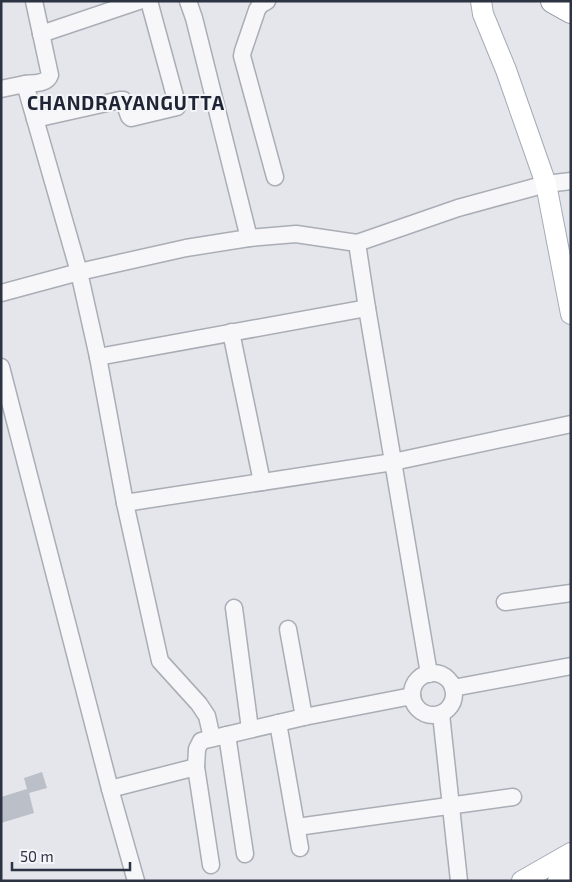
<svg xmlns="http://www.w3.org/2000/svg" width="572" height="882" font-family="'Exo 2',sans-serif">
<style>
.building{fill:#bbbfc8}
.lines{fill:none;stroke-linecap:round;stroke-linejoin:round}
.minor-casing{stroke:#a9adb5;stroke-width:19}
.major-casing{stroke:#a4aab6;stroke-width:22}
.highway-casing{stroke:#8c93a1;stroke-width:26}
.minor{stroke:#f7f7f9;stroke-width:16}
.major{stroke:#fff;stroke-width:20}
.highway{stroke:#fff;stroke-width:24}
.labels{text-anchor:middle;stroke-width:4;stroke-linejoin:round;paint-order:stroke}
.district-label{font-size:19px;font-weight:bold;letter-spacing:1px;fill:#1e2434;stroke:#f4f5f8}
</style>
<rect width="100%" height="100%" fill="#e4e6eb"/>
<!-- building -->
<polygon class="building" points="42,772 47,788 29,793 34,813 1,823 1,797 27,789 24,778"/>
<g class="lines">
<!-- minor casing -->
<g class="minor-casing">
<g id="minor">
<path d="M34 1 50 75C47 84 34 83 25 84L79 272 98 357 125 503 160 661 199 704 207 716 212 738"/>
<polyline points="188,1 194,18 249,238"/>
<polyline points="267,1 260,5 257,10 243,51 242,56 275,177"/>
<polyline points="41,34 139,1"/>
<polyline points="1,89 25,84"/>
<polyline points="35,119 120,100 123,100 124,102 129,116 131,118 177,107 176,100 149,1"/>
<polyline points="357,243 367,308 429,674"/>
<polyline points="1,293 79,272 186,248 249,238 296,234 357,243 458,208 546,184 571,181"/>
<polyline points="231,332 262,482"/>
<polyline points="98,357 367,308"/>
<polyline points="1,367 110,789 136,881"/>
<polyline points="125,503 393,462 571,424"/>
<polyline points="505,602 571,593"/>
<polyline points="234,608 250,729"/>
<polyline points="288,629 304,717"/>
<circle cx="433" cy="694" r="21"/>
<polyline points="453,688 571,666"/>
<polyline points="441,714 459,881"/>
<polyline points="278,723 300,848"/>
<polyline points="227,735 245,854"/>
<polyline points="196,767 211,865"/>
<polyline points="110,789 196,767 197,749 201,741 304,717 412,696"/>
<polyline points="297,827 513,797"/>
</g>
</g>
<!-- major casing -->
<g class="major-casing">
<g id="major">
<polyline points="481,1 483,14 506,70 546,184 571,314"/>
<polyline points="522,881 571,853"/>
</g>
</g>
<!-- highway casing -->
<g class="highway-casing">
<g id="highway">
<polyline points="553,1 571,11"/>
<polyline points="560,881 571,874"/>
</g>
</g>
<!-- minor -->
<use href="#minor" class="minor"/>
<!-- major -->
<use href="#major" class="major"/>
<!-- highway -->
<use href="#highway" class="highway"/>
</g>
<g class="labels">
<!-- district labels -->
<g class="district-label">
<text x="126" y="110">CHANDRAYANGUTTA</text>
</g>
</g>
<!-- border -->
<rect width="572" height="882" fill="none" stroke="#2c3343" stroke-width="5"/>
<!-- scale -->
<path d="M12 862v8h118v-8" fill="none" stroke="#2c3343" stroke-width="2.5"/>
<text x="20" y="862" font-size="15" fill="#2c3343" stroke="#f4f5f8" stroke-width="4" paint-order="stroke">50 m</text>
</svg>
